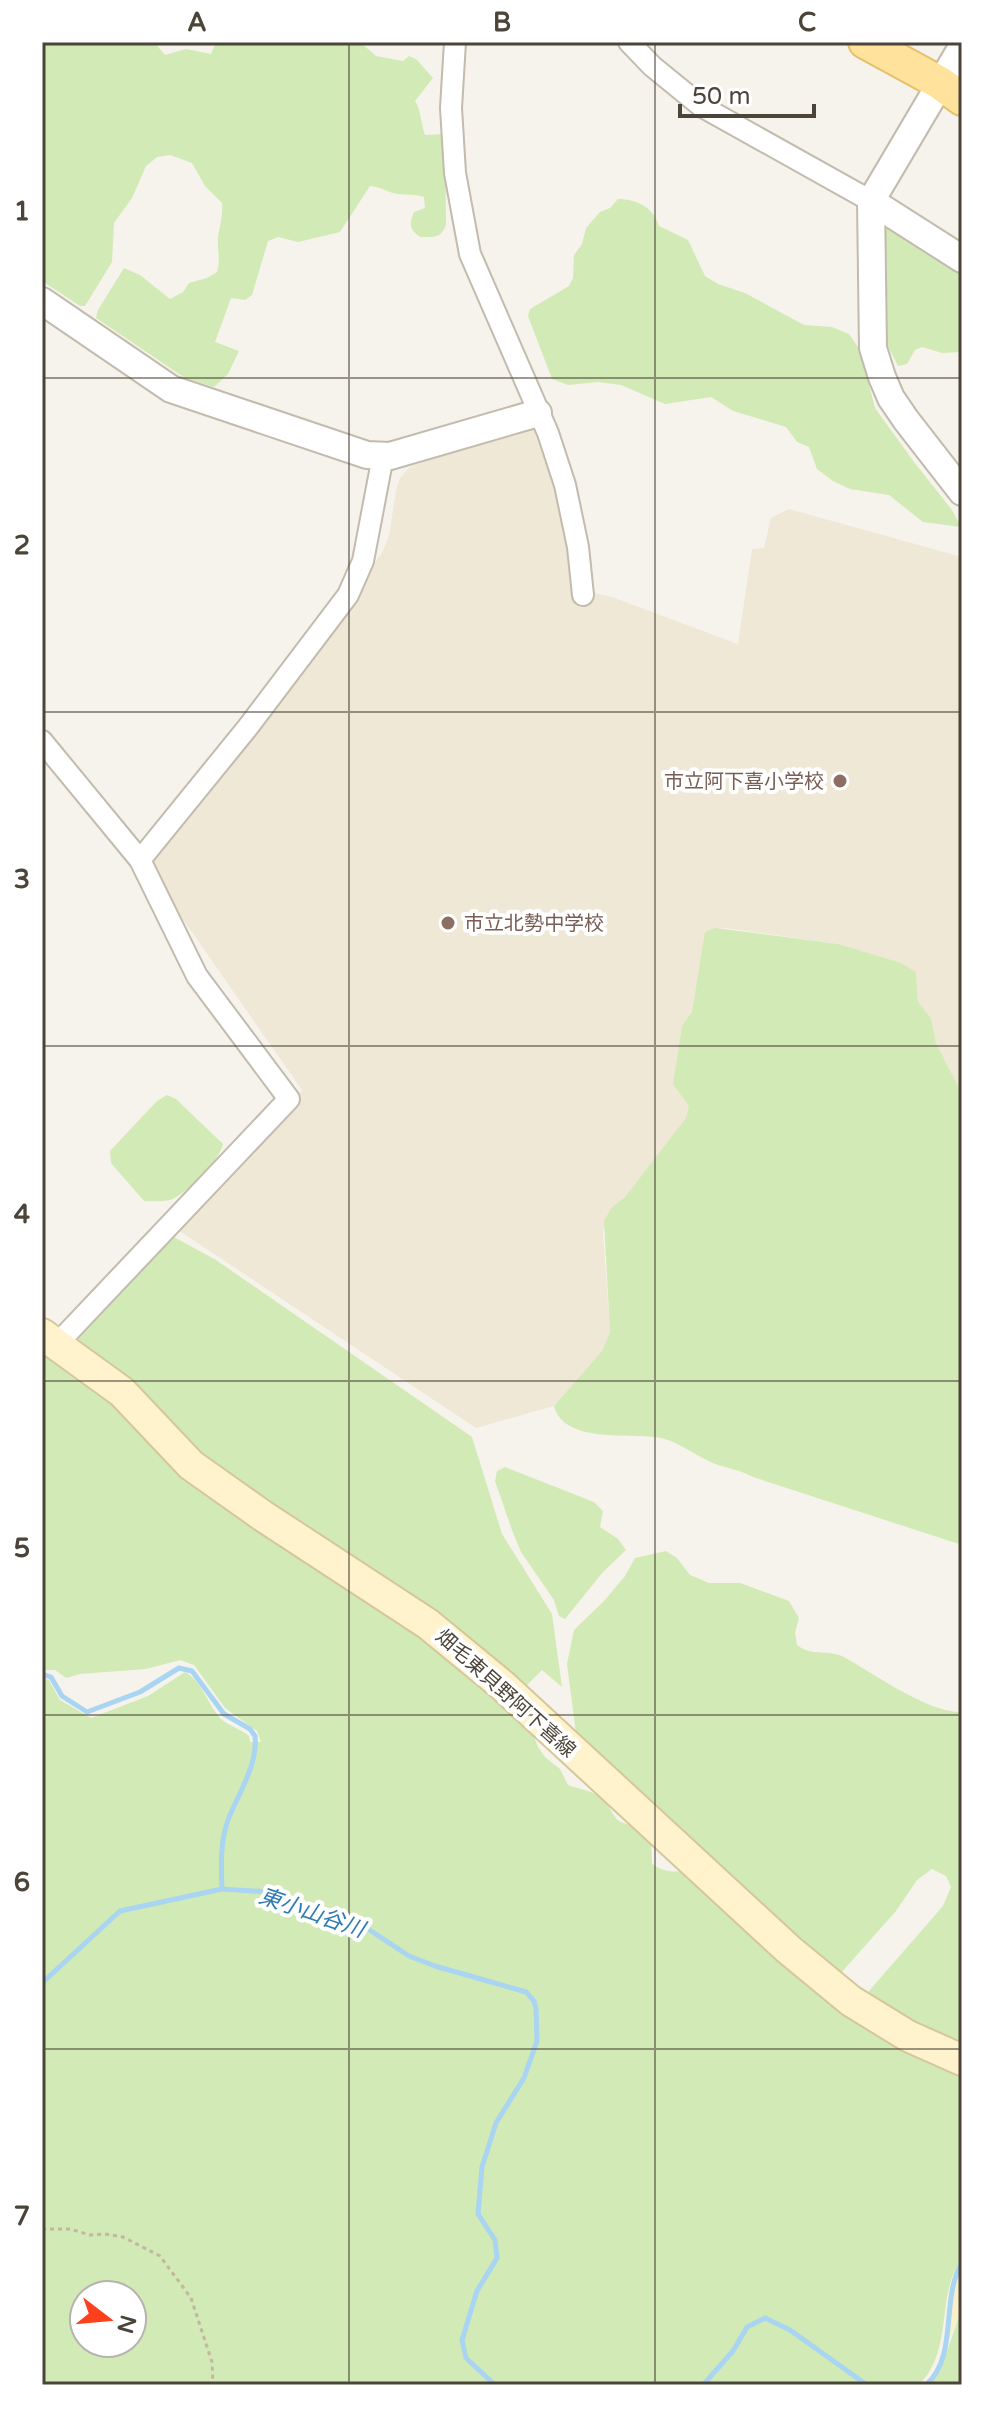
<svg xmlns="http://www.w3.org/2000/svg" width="1004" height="2427" font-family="'Varela Round','Noto Sans JP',sans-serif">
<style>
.education{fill:#efe8d6}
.green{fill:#d2eab5;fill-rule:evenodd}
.sand{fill:#f9efc9}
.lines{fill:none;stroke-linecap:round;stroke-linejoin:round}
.stream{stroke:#a9d4f2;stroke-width:5}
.minor-casing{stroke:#c2bbae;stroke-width:24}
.tertiary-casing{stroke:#c2bbae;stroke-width:30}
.secondary-casing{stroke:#d6c79b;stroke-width:34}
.primary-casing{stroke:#e6c16a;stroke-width:36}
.path{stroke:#c4b79f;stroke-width:3;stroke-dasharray:4 4;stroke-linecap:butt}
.minor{stroke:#fff;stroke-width:20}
.tertiary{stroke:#fff;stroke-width:26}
.secondary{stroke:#fff3cd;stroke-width:30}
.primary{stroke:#ffe39c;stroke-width:32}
.grid{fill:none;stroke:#4b4439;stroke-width:2;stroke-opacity:0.55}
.education-dot{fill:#8d6e63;stroke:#fff;stroke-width:3}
.labels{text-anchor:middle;stroke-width:8;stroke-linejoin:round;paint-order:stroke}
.education-label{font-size:20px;fill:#785e54;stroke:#fff;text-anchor:end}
.street-label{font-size:20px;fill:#4b4439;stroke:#fff}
.water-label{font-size:22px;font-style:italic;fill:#2e7ab2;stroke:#fff}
.neatline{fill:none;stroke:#4b4439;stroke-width:3}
.grid-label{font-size:26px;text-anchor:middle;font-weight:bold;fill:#4b4439}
</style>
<rect width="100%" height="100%" fill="#f6f3ec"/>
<!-- education -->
<polygon class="education" points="530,422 540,425 582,526 580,590 612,597 738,644 752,549 764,548 771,518 789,509 962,557 962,1094 936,1043 931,1018 918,1002 916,972 838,944 724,928 706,932 692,1013 682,1027 673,1084 690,1106 686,1119 625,1197 612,1207 603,1231 610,1332 602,1351 554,1406 476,1428 181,1232 177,1224 302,1090 152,875 151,856 382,553 389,536 396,490 400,478 410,467"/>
<!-- green -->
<g class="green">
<path d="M42 42H154L165 55 186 49 211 54 216 42H360L376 56 403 61 409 56 416 59 433 78 415 101C421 110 421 124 425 135L445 134 446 224C442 239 433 237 420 237 409 229 409 224 414 212L425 208 424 197C412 193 399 196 390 192 382 189 379 187 370 186L340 232 298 242 278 237 268 241 252 295 245 300 231 298 215 342 239 351 228 374 214 387 185 378 96 318 98 310 124 268 140 275 170 299 183 292 189 283 207 278 217 272C221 259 217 250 218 237 220 225 223 216 222 203L205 186 192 163 170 155 157 157 146 166 132 198 114 223 112 262 85 306H80L42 281Z"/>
<path d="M618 199C637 199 654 208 659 226L688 240 705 276 718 284 745 293 804 325 832 327 849 334 860 350 875 408 914 462 952 510 961 527 923 522 889 495 850 489 833 481 817 469 809 447 797 442 786 427 733 411 711 397 665 404 621 385 598 382 568 385 552 379 528 316 530 309 569 286 573 278 574 255 582 244 586 228 600 212 610 208Z"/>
<polygon points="885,220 962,268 962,352 942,353 922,347 915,350 907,364 898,366 885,340 878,223"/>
<path d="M715 928 838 944 901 963 916 972 918 1002 931 1018 936 1043 962 1094V1545L753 1477C738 1469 733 1470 718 1465 698 1458 682 1443 661 1438 633 1432 564 1445 554 1406L602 1351 610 1332 604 1221 612 1207 625 1197 686 1118 689 1106 673 1084 682 1026 692 1012 705 932Z"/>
<path d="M167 1095 176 1099 223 1144C220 1160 186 1195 170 1200 162 1202 152 1201 144 1201L111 1163 110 1151 157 1101Z"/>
<polygon points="172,1236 216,1260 472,1437 502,1534 552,1614 562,1687 542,1670 521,1691 195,1457 74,1347 77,1332"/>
<path d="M42 1348 416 1630 528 1722 538 1747 545 1757 560 1769 568 1785C578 1789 590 1790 598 1796 616 1808 609 1825 636 1825L651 1842 652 1864C664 1872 673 1873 686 1870L962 2071V2260C935 2292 955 2348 919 2385H42V1677L49 1680 60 1700 91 1718 148 1696 185 1672C202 1681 208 1705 221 1719 229 1726 241 1729 249 1736L250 1742H261L257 1731 225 1708 194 1665 180 1660 146 1669 80 1674 66 1678 55 1670H42ZM84 2295H132V2343H84Z"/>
<polygon points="505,1467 594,1502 603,1511 600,1527 618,1539 626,1550 603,1572 565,1619 559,1616 554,1600 521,1552 512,1530 495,1481 497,1471"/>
<path d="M666 1551 677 1558 690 1575 709 1583H740L789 1601 799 1618 795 1633 797 1645C812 1657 829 1649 844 1657 873 1673 930 1714 962 1712V2050L862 1999 943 1906 951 1887 946 1876 932 1869 917 1880 896 1911 840 1974 830 1971 577 1741 567 1664 574 1630 604 1601 625 1576 635 1558Z"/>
<polygon points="962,2308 962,2385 930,2385 940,2371"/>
</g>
<!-- sand -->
<polygon class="sand" points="962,2267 962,2308 947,2345 954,2285"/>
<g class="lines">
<!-- stream -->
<g class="stream">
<path d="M42 1674 51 1677 62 1696 87 1712 140 1692 179 1668 192 1671 224 1714 250 1729 255 1736C258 1765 238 1794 228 1820 220 1843 221 1865 222 1889L269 1892 294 1909 319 1918 359 1923 409 1956 435 1966 526 1992 534 2001 536 2009 537 2041 524 2078 496 2123 482 2167 478 2214 495 2240 497 2258 477 2291 462 2340 466 2358 495 2385"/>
<polyline points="42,1983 120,1911 222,1889"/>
<polyline points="703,2385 733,2351 747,2327 765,2318 790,2330 867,2385"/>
<path d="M926 2385C959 2356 940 2298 962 2263"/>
</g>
<!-- minor casing -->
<g class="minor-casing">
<g id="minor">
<polyline points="455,42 451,108 455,173 470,254 548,433 565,485 578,547 583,595"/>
<polyline points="629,42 652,66 701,106 871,201"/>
<polyline points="42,741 140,860 197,976 289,1099 56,1345"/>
<polyline points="140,860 248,727 348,595 363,561 383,456"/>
</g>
</g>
<!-- tertiary casing -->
<g class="tertiary-casing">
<g id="tertiary">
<polyline points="962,47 871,201 873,348 882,377 891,398 906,420 962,492"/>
<polyline points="871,201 962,259"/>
<polyline points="42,301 171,389 367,455 390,456 538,413"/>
</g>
</g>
<!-- secondary casing -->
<g class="secondary-casing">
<polyline id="secondary" points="42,1334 122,1392 191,1465 263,1516 428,1624 502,1685 788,1949 851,2001 908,2036 962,2060"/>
</g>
<!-- primary casing -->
<g class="primary-casing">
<polyline id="primary" points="865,42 940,83 962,99"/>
</g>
<!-- path -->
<polyline class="path" points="42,2229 70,2229 90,2235 105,2234 123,2237 160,2256 191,2298 212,2362 213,2385"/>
<!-- minor -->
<use href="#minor" class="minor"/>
<!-- tertiary -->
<use href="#tertiary" class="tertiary"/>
<!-- secondary -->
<use href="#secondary" class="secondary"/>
<!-- primary -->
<use href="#primary" class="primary"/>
</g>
<!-- grid -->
<path class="grid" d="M349 42V2385M655 42V2385M42 378H962M42 712H962M42 1046H962M42 1381H962M42 1715H962M42 2049H962"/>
<!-- markers -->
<g class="education-dot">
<circle cx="840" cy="781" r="8"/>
<circle cx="448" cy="923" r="8"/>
</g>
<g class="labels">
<!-- education labels -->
<g class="education-label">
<text x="824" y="788">市立阿下喜小学校</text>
<text x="464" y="930" text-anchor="start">市立北勢中学校</text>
</g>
<!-- street labels -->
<g class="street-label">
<text transform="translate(506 1693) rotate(42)" y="7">畑毛東貝野阿下喜線</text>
</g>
<!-- water labels -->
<g class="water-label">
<text transform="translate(312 1912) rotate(19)" y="8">東小山谷川</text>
</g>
</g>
<!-- border -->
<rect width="1004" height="2427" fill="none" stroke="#ffffff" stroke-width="88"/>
<!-- north arrow -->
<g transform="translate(108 2319) rotate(106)"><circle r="38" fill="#ffffff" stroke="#b7b4b0" stroke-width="2"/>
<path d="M0-6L14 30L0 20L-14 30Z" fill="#fc3f1d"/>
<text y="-12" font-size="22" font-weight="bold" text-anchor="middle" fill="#4b4439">N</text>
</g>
<!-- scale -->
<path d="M680 104v12h134v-12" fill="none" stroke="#4b4439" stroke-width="4"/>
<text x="692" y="104" font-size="24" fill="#4b4439" stroke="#ffffff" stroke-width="6" paint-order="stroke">50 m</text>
<rect x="44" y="44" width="916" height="2339" class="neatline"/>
<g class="grid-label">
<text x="197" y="31">A</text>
<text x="502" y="31">B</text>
<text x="807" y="31">C</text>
<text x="22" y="220">1</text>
<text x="22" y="554">2</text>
<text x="22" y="888">3</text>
<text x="22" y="1223">4</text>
<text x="22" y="1557">5</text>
<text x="22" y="1891">6</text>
<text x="22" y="2225">7</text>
</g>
</svg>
